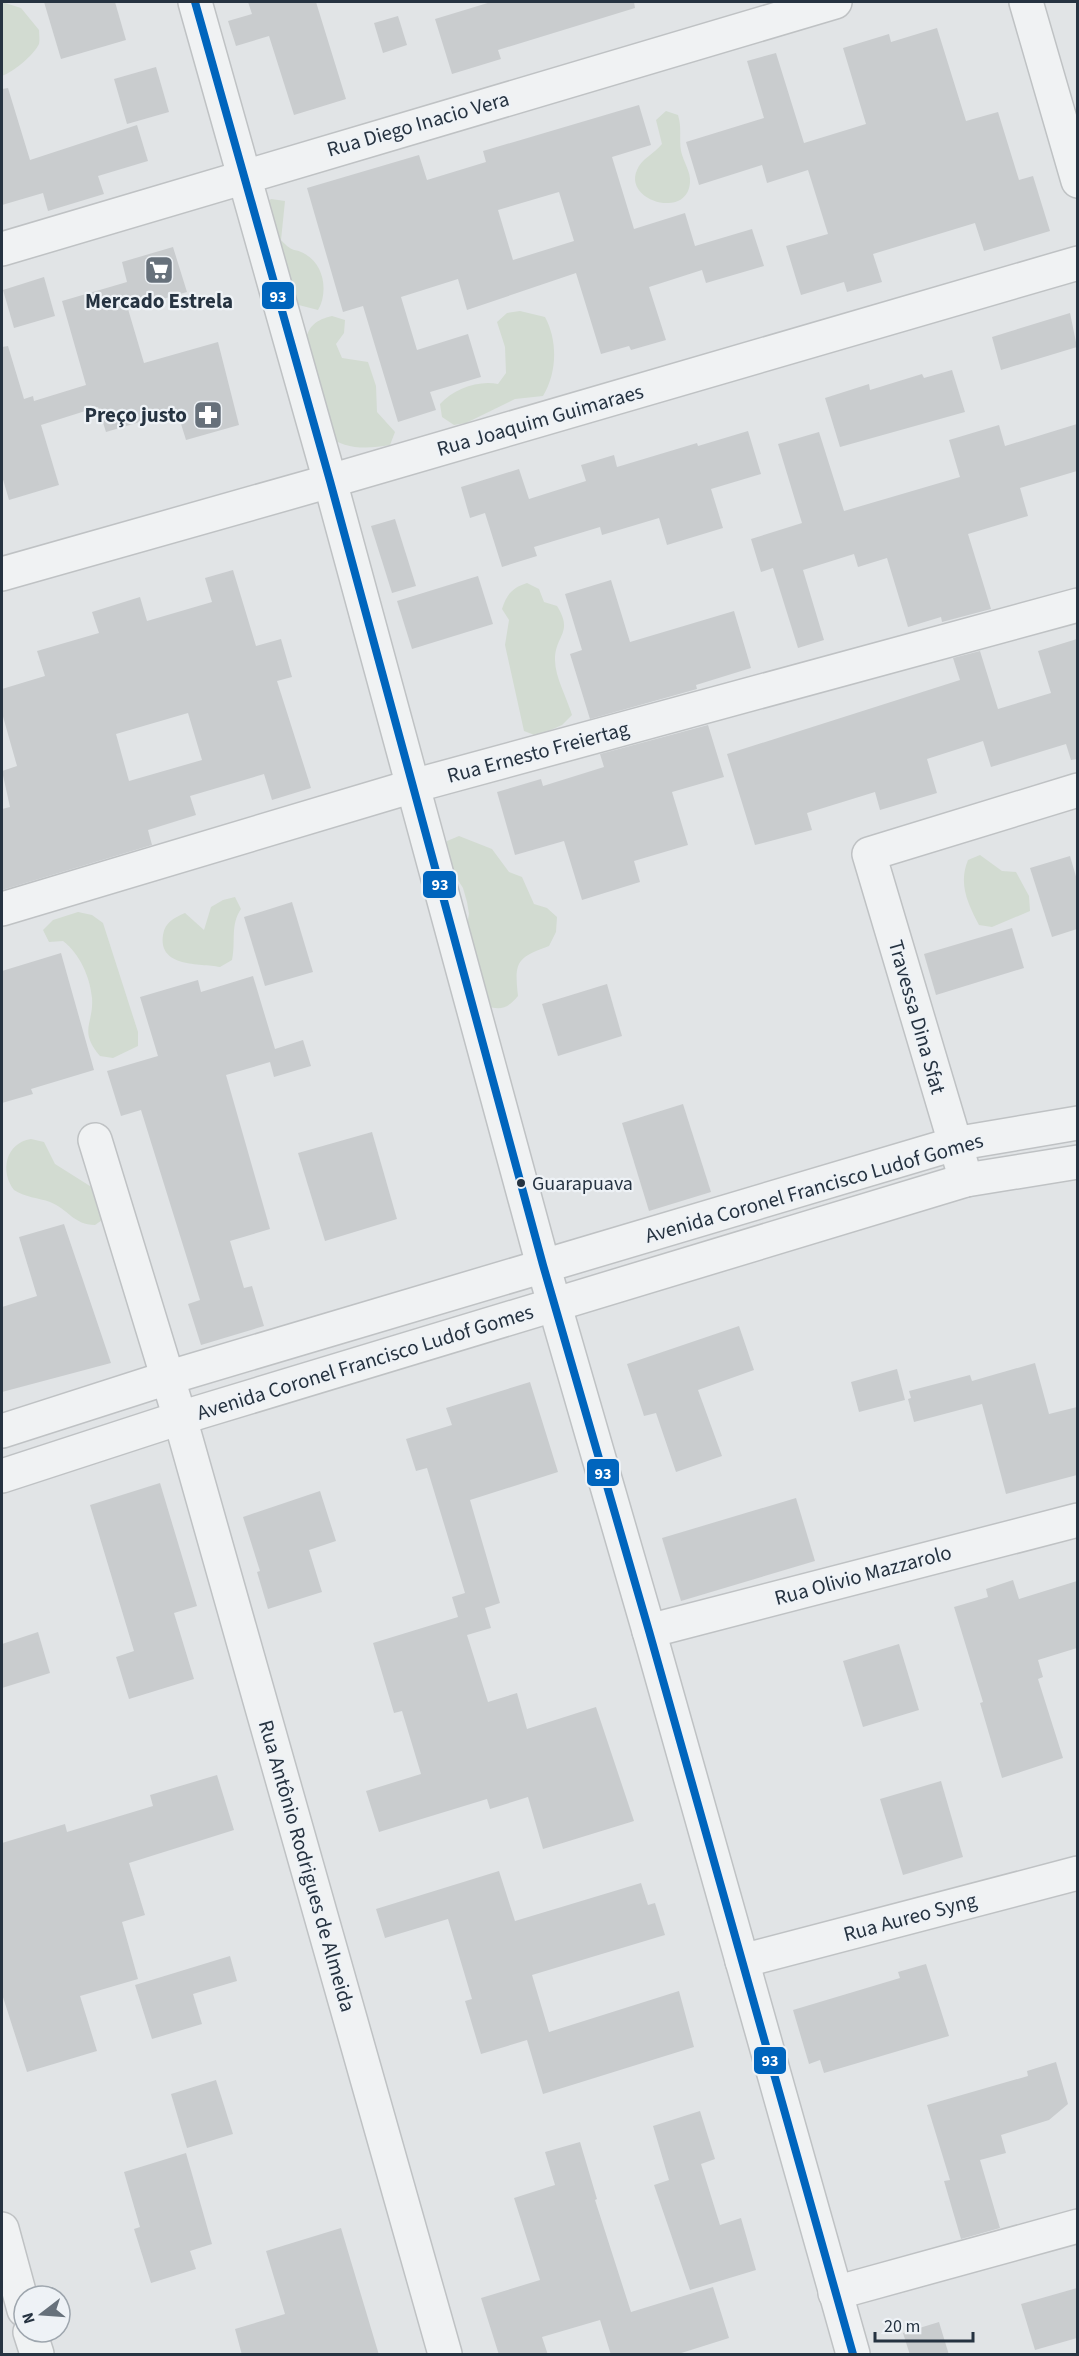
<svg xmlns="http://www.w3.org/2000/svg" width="1079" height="2356" font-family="'Source Sans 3',sans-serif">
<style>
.green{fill:#d2dbd1}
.building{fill:#c9ccce;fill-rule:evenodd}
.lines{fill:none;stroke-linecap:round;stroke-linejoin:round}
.minor-casing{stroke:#bfc2c4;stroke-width:36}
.tertiary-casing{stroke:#bfc2c4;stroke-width:36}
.minor{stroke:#f0f2f3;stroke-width:33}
.tertiary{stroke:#f0f2f3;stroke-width:33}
.bus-1-casing{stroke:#eef2f6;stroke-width:12}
.bus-1{stroke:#0065bd;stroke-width:8}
.bus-dot{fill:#263341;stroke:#eef2f6;stroke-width:2}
.labels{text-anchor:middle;stroke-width:4.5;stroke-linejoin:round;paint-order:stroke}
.bus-label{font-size:20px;fill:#263341;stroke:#eef2f6;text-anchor:start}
.street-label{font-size:21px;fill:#263341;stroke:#eef2f6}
.poi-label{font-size:21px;font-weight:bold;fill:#263341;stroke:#eef2f6}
.line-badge{stroke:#eef2f6;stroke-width:2}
.badge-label{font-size:16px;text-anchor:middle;font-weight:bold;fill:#fff}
</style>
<rect width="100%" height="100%" fill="#e1e4e6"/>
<!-- green -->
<g class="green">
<path d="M2 2 21 8 39 30C39 34 40 40 39 44 33 56 13 72 2 76Z"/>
<path d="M666 111 678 115C682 128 679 138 681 151 683 161 691 172 690 182 688 220 623 201 637 170 641 159 654 154 662 144L656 120Z"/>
<path d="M271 199 285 201 281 240C294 254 293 247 305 254 325 265 328 293 318 310L291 303 261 208Z"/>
<path d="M520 311 545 317C558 341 557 373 543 396L515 399 466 423 454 425 442 417 440 404C454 389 478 380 498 384L506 373 505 347 497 322 507 313Z"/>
<path d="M332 316 345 320 344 333 336 344 342 358 368 362 376 386 377 412 395 432 390 445C368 449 344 450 327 435L305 342C309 325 316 320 332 316Z"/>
<path d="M527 583 539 589 544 602 557 606C574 633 555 635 555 660 555 677 567 698 572 715L562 725 537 736 524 731 505 645 509 620 502 609C507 594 512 588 527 583Z"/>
<path d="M459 836 492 849 509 872 522 877 534 904 547 908 557 917 556 932 549 946C517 958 514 961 518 996 507 1009 500 1011 484 1005L464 940 469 914 467 902 463 888 449 866 445 854 447 841Z"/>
<path d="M980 855 1002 871 1016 872 1029 896 1030 911 992 927 979 925C968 904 958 884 968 860Z"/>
<path d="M235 897 241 909C230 925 236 942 232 960L220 967C200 963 158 968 163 935 165 922 174 918 185 913L204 930 211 907 223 900Z"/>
<path d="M78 912 92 915 103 923 138 1032V1046L113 1058 100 1056C78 1030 94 1024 92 998 90 977 80 954 63 941L49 942 43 930 53 920Z"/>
<path d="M31 1139 44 1142 55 1164 101 1193 105 1218 95 1225C74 1225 68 1209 50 1202 39 1198 24 1197 14 1190 0 1172 5 1143 31 1139Z"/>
</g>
<!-- building -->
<g class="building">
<polygon points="44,2 115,2 126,40 61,59"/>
<polygon points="248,2 316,2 346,99 294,115 269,36 236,46 228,21 252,14"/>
<polygon points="491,2 634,2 635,8 498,50 501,59 452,74 435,19"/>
<polygon points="398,16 407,45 383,53 374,23"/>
<polygon points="937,28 966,121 998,112 1019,180 1033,176 1050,231 984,251 975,223 873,254 882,282 847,292 844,282 801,295 786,246 828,234 808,170 767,183 762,165 699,185 686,142 764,118 747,61 776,53 804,143 866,124 843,48 889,34 891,42"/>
<polygon points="156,67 169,112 127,124 114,79"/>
<polygon points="8,88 30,160 137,125 148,161 98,176 104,194 48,211 43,193 2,205 2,89"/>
<path d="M639 105 651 145 612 157 634 229 685 213 695 246 752 229 764 266 706 283 702 270 649 287 666 340 631 350 629 346 601 354 576 273 467 310 458 279 401 297 417 350 468 334 481 377 430 392 436 410 398 422 363 306 343 312 307 188 419 155 427 180 486 162 483 151ZM559 192 574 241 513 260 498 210Z"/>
<polygon points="173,247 187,292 128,309 144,363 218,342 239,425 186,440 177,411 106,432 98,407 41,425 59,485 9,500 2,476 2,347 8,346 24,399 33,396 34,401 86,385 62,301 127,282 122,262"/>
<polygon points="44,277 55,316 14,328 3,290"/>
<polygon points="1070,313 1077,347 1001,370 992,337"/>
<polygon points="952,370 965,412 840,447 825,398 869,384 870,390 922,374 924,378"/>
<polygon points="1077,424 1077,471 1020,488 1028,516 968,534 991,609 942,622 941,617 908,627 887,558 858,567 854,554 803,570 824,640 798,648 773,568 761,572 751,539 802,523 778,444 819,432 844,511 960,477 949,440 999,425 1005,446"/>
<polygon points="748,431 761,474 711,489 723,528 667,545 659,518 602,535 600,527 534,547 537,556 502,567 485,513 470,518 461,487 519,469 529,499 586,481 581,465 614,455 617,467 697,443 698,446"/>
<polygon points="395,519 416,586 392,593 371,526"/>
<path d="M233 570 256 646 281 639 292 677 277 681 311 788 272 800 264 774 190 796 196 815 148 830 152 845 2 890V809L10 807 2 771 17 766 2 713V689L45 676 37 651 99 633 92 612 140 597 147 621 212 602 205 578ZM188 713 202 760 129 781 116 734Z"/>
<polygon points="478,576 493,624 412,649 397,601"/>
<polygon points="611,580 630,642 734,611 751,668 696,685 697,689 590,719 570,654 582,650 565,594"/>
<polygon points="1077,639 1077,759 1071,760 1066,744 991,767 983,741 927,759 937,793 880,810 875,792 807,813 812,830 755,845 727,754 960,680 953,658 980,651 998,709 1051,693 1038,651"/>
<polygon points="708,725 724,777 672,792 688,845 634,861 640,882 582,900 564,841 515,855 497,792 541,779 543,786 604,767 600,754"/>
<polygon points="1070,856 1077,880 1077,929 1052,937 1030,868"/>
<polygon points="292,902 313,972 265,986 244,917"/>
<polygon points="1012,928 1024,968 936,995 924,954"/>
<polygon points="61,953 94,1070 31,1089 33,1094 2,1103 2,971"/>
<polygon points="253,976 275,1049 303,1040 311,1066 274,1077 270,1062 226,1075 270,1229 230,1241 244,1288 252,1286 264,1326 201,1345 188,1304 200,1300 141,1110 121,1116 107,1071 158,1056 140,997 198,980 201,992"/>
<polygon points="607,984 622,1036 558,1056 542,1004"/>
<polygon points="683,1104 711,1192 649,1211 622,1123"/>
<polygon points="372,1132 397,1219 325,1241 298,1153"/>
<polygon points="64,1224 111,1363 2,1392 2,1307 37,1296 19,1237"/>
<polygon points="739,1326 754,1370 698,1390 722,1456 676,1472 656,1413 644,1416 627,1364"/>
<polygon points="1035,1363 1049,1414 1077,1407 1077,1475 1006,1494 982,1404 914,1422 908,1399 911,1398 909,1391 970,1375 972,1381"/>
<polygon points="897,1369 905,1400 859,1412 851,1382"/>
<polygon points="530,1382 558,1472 470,1500 500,1603 485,1608 491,1628 467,1635 488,1702 517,1693 527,1729 596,1707 634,1821 543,1849 528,1797 490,1809 487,1799 379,1832 366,1791 421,1774 402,1711 394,1713 373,1643 458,1617 452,1597 465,1593 427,1468 416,1471 406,1439 452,1425 446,1408"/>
<polygon points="160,1483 197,1606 174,1613 194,1679 129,1699 116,1657 134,1651 90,1505"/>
<polygon points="320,1491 336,1541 309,1550 322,1592 268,1609 257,1572 260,1571 243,1517"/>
<polygon points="796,1498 815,1561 681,1601 662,1538"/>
<polygon points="1013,1580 1019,1599 1077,1581 1077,1648 1038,1660 1043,1677 1038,1679 1063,1758 1002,1778 980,1703 983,1702 954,1607 988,1597 986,1589"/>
<polygon points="38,1632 50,1673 2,1688 2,1644"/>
<polygon points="899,1644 919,1710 863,1727 843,1661"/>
<polygon points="217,1775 234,1830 129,1863 145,1915 122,1922 138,1979 80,1996 97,2051 27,2072 2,1994 2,1843 65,1824 67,1832 153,1806 150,1795"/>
<polygon points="941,1781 963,1857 903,1875 880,1799"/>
<polygon points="499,1871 515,1921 641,1883 648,1905 655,1903 665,1935 532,1975 549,2032 679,1991 694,2047 543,2094 527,2040 481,2054 465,2001 472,1999 448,1919 385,1938 376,1909"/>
<polygon points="230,1956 237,1981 193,1994 202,2024 152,2039 135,1985"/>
<polygon points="926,1964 949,2036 824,2073 820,2060 809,2064 793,2010 900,1978 898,1972"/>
<polygon points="1056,2062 1068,2104 1049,2120 1001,2135 1006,2153 980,2160 1000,2228 961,2239 944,2181 950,2180 927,2105 1028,2076 1027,2071"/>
<polygon points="216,2080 233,2134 187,2148 171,2094"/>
<polygon points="700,2111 715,2159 701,2164 720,2225 741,2218 756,2270 690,2290 654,2185 669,2180 653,2126"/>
<polygon points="580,2142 597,2199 595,2200 631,2312 713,2287 729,2338 675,2355 611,2355 600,2320 542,2337 548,2355 499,2355 481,2298 540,2280 514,2198 555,2185 545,2152"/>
<polygon points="186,2153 212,2244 190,2251 196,2269 151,2283 134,2229 140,2227 124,2172"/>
<polygon points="341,2228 379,2355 242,2355 235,2329 285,2314 266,2251"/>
<polygon points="1077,2288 1077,2338 1035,2350 1021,2304"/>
<polygon points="939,2322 949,2355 910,2355 903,2333"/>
</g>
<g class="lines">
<!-- minor casing -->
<g class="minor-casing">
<g id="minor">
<polyline points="195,2 330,481 543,1265 649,1631 853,2354"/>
<polyline points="1026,2 1078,181"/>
<polyline points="2,249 835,2"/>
<polyline points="2,574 330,481 1078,263"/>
<polyline points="2,909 413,786 1078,605"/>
<polyline points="95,1140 180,1418 445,2354"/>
<polyline points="966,1180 869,854 1078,790"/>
<polyline points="649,1631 1078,1520"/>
<polyline points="742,1961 1078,1873"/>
<polyline points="835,2293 1078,2226"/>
</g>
</g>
<!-- tertiary casing -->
<g class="tertiary-casing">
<g id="tertiary">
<polyline points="2,1431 167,1378 954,1144 1078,1123"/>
<polyline points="2,1476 180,1418 966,1180 1078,1162"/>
<polyline points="2,2229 24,2310"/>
<polyline points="30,2332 37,2354"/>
</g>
</g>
<!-- minor -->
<use href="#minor" class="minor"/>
<!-- tertiary -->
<use href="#tertiary" class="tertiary"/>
<!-- bus-1 casing -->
<g class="bus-1-casing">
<polyline id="bus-1" points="195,2 330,481 543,1265 649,1631 853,2354"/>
</g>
<!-- bus-1 -->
<use href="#bus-1" class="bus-1"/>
</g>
<!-- icons -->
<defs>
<g id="supermarket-square" transform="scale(1.5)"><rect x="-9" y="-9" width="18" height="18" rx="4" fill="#67717b" stroke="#eef2f6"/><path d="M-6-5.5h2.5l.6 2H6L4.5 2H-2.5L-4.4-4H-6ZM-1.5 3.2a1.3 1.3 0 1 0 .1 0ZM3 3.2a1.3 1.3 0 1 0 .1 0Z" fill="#fff"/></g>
<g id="pharmacy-square" transform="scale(1.5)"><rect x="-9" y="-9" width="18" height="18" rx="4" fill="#67717b" stroke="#eef2f6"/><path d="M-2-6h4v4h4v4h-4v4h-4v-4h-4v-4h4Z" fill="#fff"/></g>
</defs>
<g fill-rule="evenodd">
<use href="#supermarket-square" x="159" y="270"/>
<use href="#pharmacy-square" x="208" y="415"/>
</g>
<!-- markers -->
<circle class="bus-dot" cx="521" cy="1183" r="5"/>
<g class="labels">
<!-- bus labels -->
<g class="bus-label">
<text x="532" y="1190">Guarapuava</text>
</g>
<!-- street labels -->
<g class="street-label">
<text transform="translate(418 124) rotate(-16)" y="7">Rua Diego Inacio Vera</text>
<text transform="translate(540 420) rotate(-16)" y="7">Rua Joaquim Guimaraes</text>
<text transform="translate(538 752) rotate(-15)" y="7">Rua Ernesto Freiertag</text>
<text transform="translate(917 1017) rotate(74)" y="7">Travessa Dina Sfat</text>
<text transform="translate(814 1188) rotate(-16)" y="7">Avenida Coronel Francisco Ludof Gomes</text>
<text transform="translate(365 1362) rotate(-17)" y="7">Avenida Coronel Francisco Ludof Gomes</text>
<text transform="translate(863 1575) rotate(-15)" y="7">Rua Olivio Mazzarolo</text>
<text transform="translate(307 1866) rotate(74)" y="7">Rua Antônio Rodrigues de Almeida</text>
<text transform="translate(910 1917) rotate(-15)" y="7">Rua Aureo Syng</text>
</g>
<!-- poi labels -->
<g class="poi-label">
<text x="159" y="308">Mercado Estrela</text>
<text x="187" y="422" text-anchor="end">Preço justo</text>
</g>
</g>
<g class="line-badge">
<rect x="261" y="281" width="34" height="29" rx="6" fill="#0065bd"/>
<rect x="422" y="870" width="35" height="29" rx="6" fill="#0065bd"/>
<rect x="586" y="1458" width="34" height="29" rx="6" fill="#0065bd"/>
<rect x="753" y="2046" width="34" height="29" rx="6" fill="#0065bd"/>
</g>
<g class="badge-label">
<text x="278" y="302">93</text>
<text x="440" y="890">93</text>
<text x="603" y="1479">93</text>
<text x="770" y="2066">93</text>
</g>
<!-- border -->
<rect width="1079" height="2356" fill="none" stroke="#263341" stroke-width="6"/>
<!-- north arrow -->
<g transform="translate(42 2314) rotate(253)"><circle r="28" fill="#eef2f6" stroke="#9ea6ae" stroke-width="1.5"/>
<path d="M0-4.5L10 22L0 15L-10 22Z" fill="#67717b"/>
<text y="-9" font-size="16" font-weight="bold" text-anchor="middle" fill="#263341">N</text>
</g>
<!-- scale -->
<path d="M875 2332v9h98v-9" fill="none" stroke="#263341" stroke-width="3"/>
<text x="884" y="2332" font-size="18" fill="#263341" stroke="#eef2f6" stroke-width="4.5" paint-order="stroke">20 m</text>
</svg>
